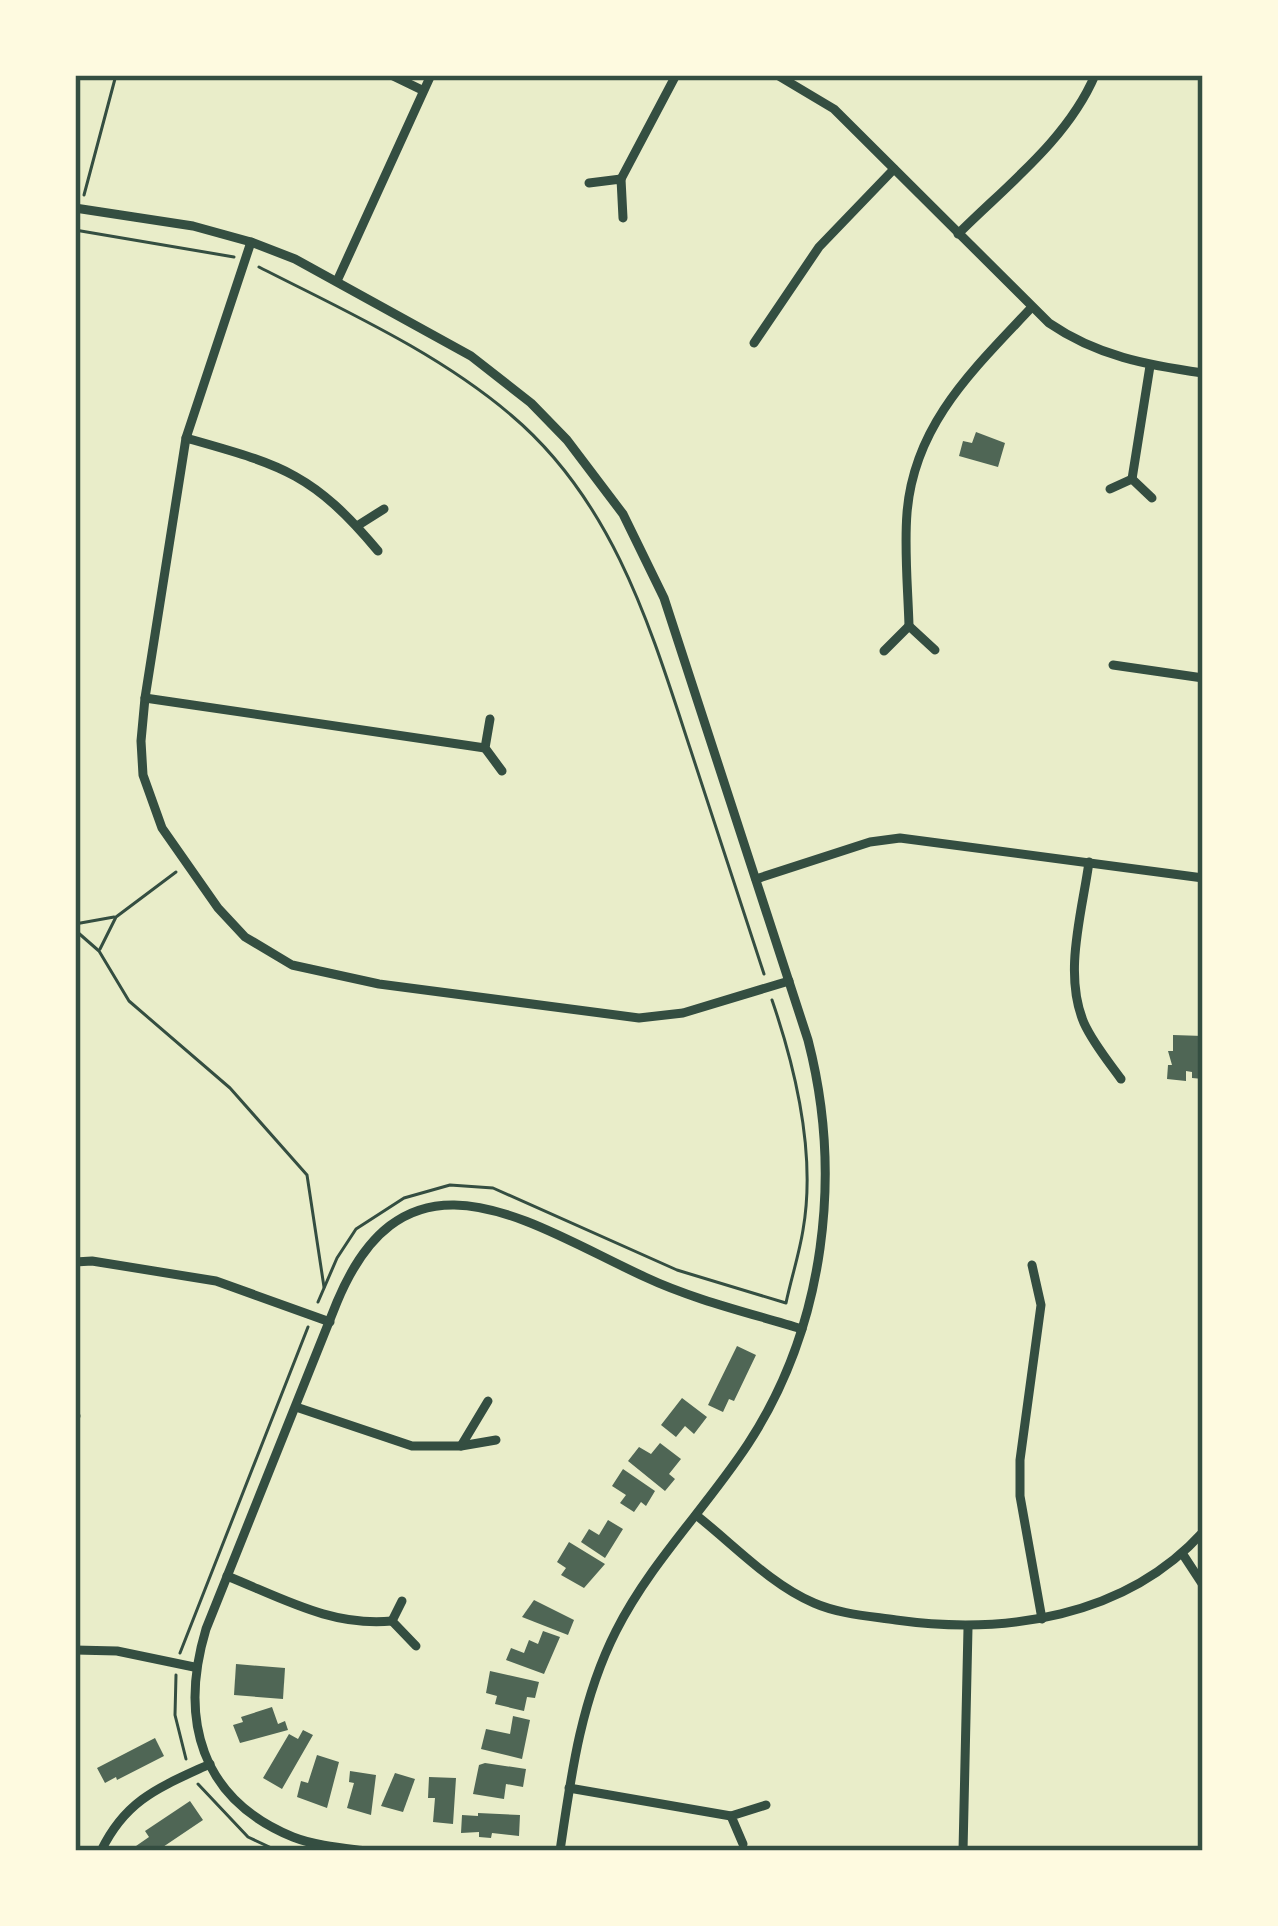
<svg xmlns="http://www.w3.org/2000/svg" width="1278" height="1926" font-family="'Work Sans',sans-serif">
<style>
.building{fill:#4f6655}
.lines{fill:none;stroke-linecap:round;stroke-linejoin:round}
.path{stroke:#344e41;stroke-width:3}
.minor{stroke:#344e41;stroke-width:9}
.neatline{fill:none;stroke:#344e41;stroke-width:4.5}
</style>
<rect width="100%" height="100%" fill="#e9edc9"/>
<!-- building -->
<g class="building">
<polygon points="976,432 1005,443 998,467 959,456 963,441 972,443"/>
<polygon points="1173,1035 1203,1036 1203,1079 1192,1078 1192,1072 1186,1071 1186,1081 1167,1079 1168,1065 1172,1065 1168,1051 1173,1051"/>
<polygon points="737,1346 756,1355 734,1401 729,1399 723,1412 708,1405"/>
<polygon points="682,1398 707,1417 694,1434 685,1426 676,1437 661,1425"/>
<polygon points="660,1443 681,1459 669,1474 675,1479 665,1491 628,1461 639,1447 651,1454"/>
<polygon points="623,1469 655,1491 646,1506 641,1502 634,1512 620,1503 626,1495 612,1486"/>
<polygon points="608,1520 623,1529 605,1558 581,1542 589,1529 599,1535"/>
<polygon points="569,1542 605,1564 584,1588 561,1575 566,1568 557,1562"/>
<polygon points="534,1600 574,1620 568,1635 522,1617"/>
<polygon points="543,1631 560,1637 544,1674 506,1660 511,1648 524,1653 529,1640 538,1644"/>
<polygon points="236,1664 285,1668 283,1699 234,1695"/>
<polygon points="490,1671 539,1682 535,1698 527,1697 524,1711 495,1704 497,1696 486,1693"/>
<polygon points="272,1707 278,1724 285,1721 288,1730 240,1743 233,1725 243,1722 241,1717"/>
<polygon points="513,1716 530,1720 522,1759 481,1749 486,1729 510,1734"/>
<polygon points="303,1730 313,1735 282,1789 263,1778 289,1734 298,1739"/>
<polygon points="155,1738 164,1756 117,1780 116,1777 105,1783 97,1768"/>
<polygon points="317,1755 339,1762 327,1808 297,1797 301,1781 308,1783"/>
<polygon points="485,1763 526,1769 523,1787 506,1784 504,1799 473,1794 479,1765"/>
<polygon points="350,1771 376,1775 371,1815 347,1808 354,1783 349,1782"/>
<polygon points="395,1773 415,1779 403,1812 381,1806"/>
<polygon points="429,1777 456,1778 453,1824 433,1822 435,1798 428,1798"/>
<polygon points="190,1801 203,1820 157,1851 139,1851 136,1846 149,1837 145,1831"/>
<polygon points="478,1813 520,1815 519,1836 492,1833 491,1838 479,1837 479,1832 461,1833 462,1815 478,1816"/>
</g>
<g class="lines">
<!-- path -->
<g class="path">
<polyline points="84,195 116,75"/>
<polyline points="75,230 234,257"/>
<path d="M259 267C345 311 437 352 511 415 613 501 650 626 690 748 715 823 739 899 764 974"/>
<polyline points="75,924 114,917"/>
<polyline points="75,930 99,951 129,1001 230,1088 307,1175 324,1287"/>
<polyline points="100,949 116,917 176,872"/>
<path d="M318 1302 337 1258 356 1229 404 1198 450 1185 493 1188 677 1270 786 1303C791 1279 799 1255 803 1230 816 1156 796 1070 772 1000"/>
<polyline points="180,1653 308,1327"/>
<polyline points="176,1675 175,1715 186,1759"/>
<polyline points="198,1784 248,1837 278,1851"/>
</g>
<!-- minor -->
<g class="minor">
<polyline points="391,75 422,90"/>
<path d="M777 75 834 109 1049 323C1097 356 1147 365 1203 373"/>
<polyline points="621,179 676,75"/>
<polyline points="589,183 621,179 623,218"/>
<path d="M75 208 193 226 251 242 295 259 471 356 531 403 567 440 623 514 664 598 808 1040C843 1175 825 1326 748 1444 706 1508 651 1562 616 1631 581 1700 571 1775 560 1851"/>
<path d="M958 234C1006 186 1068 139 1095 75"/>
<polyline points="251,242 186,438 145,698 141,741 143,775 162,828 218,908 245,937 292,965 379,984 639,1018 683,1013 789,981"/>
<polyline points="337,281 431,75"/>
<polyline points="754,343 819,247 894,169"/>
<path d="M186 438C281 465 312 472 378 551"/>
<polyline points="1132,479 1150,366"/>
<polyline points="1110,489 1132,479 1152,498"/>
<polyline points="357,526 384,509"/>
<path d="M909 626C908 589 904 550 907 513 914 424 974 369 1031 308"/>
<polyline points="884,651 909,626 935,650"/>
<polyline points="1113,665 1203,678"/>
<polyline points="145,698 485,748"/>
<polyline points="490,719 485,748 502,771"/>
<path d="M1089 862C1082 913 1063 974 1084 1023 1093 1043 1108 1061 1121 1079"/>
<polyline points="756,879 870,842 900,838 1203,878"/>
<polyline points="75,1262 92,1261 216,1281 330,1322"/>
<polyline points="1032,1265 1041,1305 1020,1460 1020,1496 1042,1619"/>
<polyline points="296,1407 412,1446 461,1446 496,1440"/>
<polyline points="75,1415 76,1416"/>
<polyline points="461,1446 488,1401"/>
<path d="M696 1515C733 1544 771 1585 814 1603 839 1614 869 1616 896 1620 1004 1635 1125 1618 1203 1532"/>
<polyline points="1182,1553 1203,1585"/>
<path d="M227 1576C282 1598 332 1627 392 1621"/>
<polyline points="402,1601 392,1621 416,1646"/>
<polyline points="75,1650 117,1651 194,1667"/>
<polyline points="569,1788 731,1816"/>
<polyline points="743,1844 731,1816 766,1805"/>
<path d="M101 1851C126 1799 160 1787 210 1764"/>
<path d="M367 1851C343 1848 316 1846 293 1837 200 1799 179 1719 206 1629L337 1302C407 1134 530 1224 645 1277 694 1300 750 1313 802 1329"/>
<polyline points="963,1851 968,1628"/>
</g>
</g>
<!-- border -->
<rect width="1278" height="1926" fill="none" stroke="#fefae0" stroke-width="156"/>
<rect x="78" y="78" width="1122" height="1770" class="neatline"/>
</svg>
